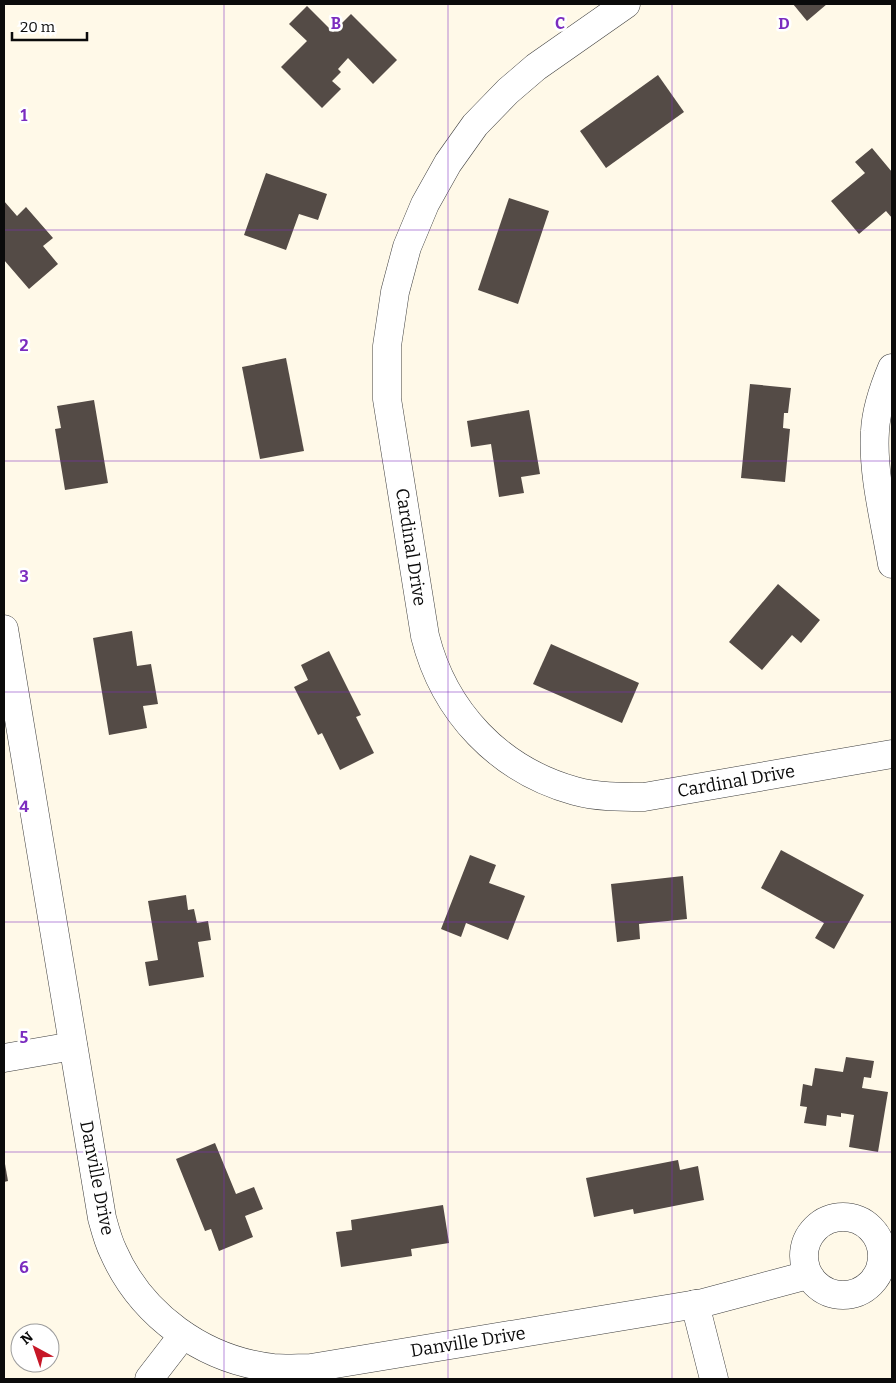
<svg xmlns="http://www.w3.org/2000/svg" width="896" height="1383" font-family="Bitter,serif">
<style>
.building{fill:#544b46}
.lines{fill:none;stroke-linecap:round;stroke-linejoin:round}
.minor-casing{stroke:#3e3e3e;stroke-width:29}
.minor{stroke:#fff;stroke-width:28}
.grid{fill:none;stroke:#7b2cbf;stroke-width:1;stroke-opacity:0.55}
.labels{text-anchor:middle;stroke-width:5;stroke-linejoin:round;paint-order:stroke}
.street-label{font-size:18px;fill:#0b0b0b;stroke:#fff}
.grid-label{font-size:16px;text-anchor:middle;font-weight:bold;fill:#7b2cbf;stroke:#fff;stroke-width:5;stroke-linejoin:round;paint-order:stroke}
</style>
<rect width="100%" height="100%" fill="#fff9e8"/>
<!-- building -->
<g class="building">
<polygon points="793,4 827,4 807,21"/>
<polygon points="307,6 333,32 351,14 397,60 373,84 348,58 338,69 341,72 332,81 341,89 322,108 281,67 307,41 289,24"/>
<polygon points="658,75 684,112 606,168 580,131"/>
<polygon points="872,148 892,172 892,218 886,211 859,234 831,201 865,173 855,162"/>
<polygon points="266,173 327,194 318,220 299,214 286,250 244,235"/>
<polygon points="509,198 549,211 518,304 478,290"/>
<polygon points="4,201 17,216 26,207 53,238 43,246 58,264 29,289 4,260"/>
<polygon points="286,358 304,451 260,459 242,367"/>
<polygon points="750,384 791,388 788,413 784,413 783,428 790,429 785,482 741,478"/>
<polygon points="94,400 108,483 65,490 55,429 61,428 57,406"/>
<polygon points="529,410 540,474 521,477 524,493 499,497 491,444 471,447 467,421"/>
<polygon points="778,584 820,620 801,643 792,635 762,670 729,642"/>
<polygon points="132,631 137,666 151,664 158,704 143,706 147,728 109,735 93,638"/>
<polygon points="551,644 639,683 622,723 533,684"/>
<polygon points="329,651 361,715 356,717 374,753 340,770 322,733 318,735 294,687 308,680 301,665"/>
<polygon points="781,850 864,895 834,949 815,938 824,923 761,888"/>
<polygon points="470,855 496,865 489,883 525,896 508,940 466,923 461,937 441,929"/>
<polygon points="683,876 687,919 639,924 640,939 617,942 611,884"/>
<polygon points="186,895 188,910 194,909 197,923 208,921 211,940 198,942 204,977 149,986 145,962 158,960 148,901"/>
<polygon points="846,1057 874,1061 871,1078 864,1077 862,1088 888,1092 878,1152 849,1147 854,1115 841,1113 841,1117 827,1115 826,1126 804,1123 807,1107 800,1106 803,1084 812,1086 815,1068 843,1072"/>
<polygon points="215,1143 236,1194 254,1187 263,1209 245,1216 253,1237 219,1251 211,1229 205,1231 176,1159"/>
<polygon points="678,1160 680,1170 698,1166 704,1200 634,1214 633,1209 594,1217 586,1178"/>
<polygon points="4,1164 5,1164 8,1181 4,1182"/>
<polygon points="443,1205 449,1243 411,1249 412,1256 341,1267 336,1232 352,1230 351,1220"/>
</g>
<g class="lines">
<!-- minor casing -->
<g class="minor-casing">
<g id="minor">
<path d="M626 4 536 67 508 91 475 125 448 163 425 204 407 247 395 292 387 346V399L425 636C444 712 499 770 575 791 597 797 620 797 644 797L892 754"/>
<path d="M892 368C884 387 876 410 875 431 872 473 885 522 892 564"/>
<path d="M4 629 102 1218C105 1229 108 1241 113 1251 141 1315 203 1360 273 1368 285 1369 299 1368 311 1368L703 1303 808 1275"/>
<polyline points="4,1058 73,1046"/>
<circle cx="843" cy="1256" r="39"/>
<polyline points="695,1304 714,1379"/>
<polyline points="149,1379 183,1335"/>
</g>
</g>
<!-- minor -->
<use href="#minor" class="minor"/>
</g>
<!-- grid -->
<path class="grid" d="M224 4V1379M448 4V1379M672 4V1379M4 230H892M4 461H892M4 692H892M4 922H892M4 1152H892"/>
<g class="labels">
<!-- street labels -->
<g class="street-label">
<text transform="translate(411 547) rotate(81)" y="6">Cardinal Drive</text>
<text transform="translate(736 781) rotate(-10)" y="6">Cardinal Drive</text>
<text transform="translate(97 1178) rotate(79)" y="6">Danville Drive</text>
<text transform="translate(468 1342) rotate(-9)" y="6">Danville Drive</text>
</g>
</g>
<g class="grid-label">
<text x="336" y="29">B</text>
<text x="560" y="29">C</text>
<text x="784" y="29">D</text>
<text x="24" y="121">1</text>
<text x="24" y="351">2</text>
<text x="24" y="582">3</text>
<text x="24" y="812">4</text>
<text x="24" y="1043">5</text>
<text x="24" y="1273">6</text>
</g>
<!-- border -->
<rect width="896" height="1383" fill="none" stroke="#0b0b0b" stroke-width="10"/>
<!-- north arrow -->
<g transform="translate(35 1348) rotate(320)"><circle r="24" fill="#ffffff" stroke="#9d9d9d"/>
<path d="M0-4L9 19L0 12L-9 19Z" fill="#c71727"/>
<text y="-8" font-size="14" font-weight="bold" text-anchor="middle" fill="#0b0b0b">N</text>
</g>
<!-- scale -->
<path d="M12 32v8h75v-8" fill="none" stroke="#0b0b0b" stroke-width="2.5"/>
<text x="20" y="32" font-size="15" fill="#0b0b0b" stroke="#ffffff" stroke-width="4" paint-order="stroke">20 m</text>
</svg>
